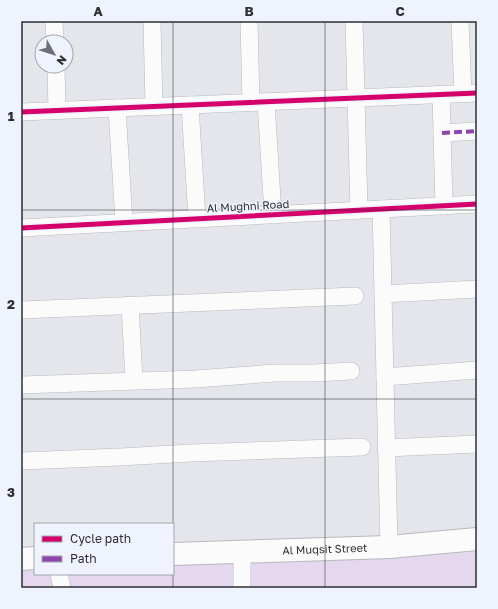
<svg xmlns="http://www.w3.org/2000/svg" width="498" height="609" font-family="'Golos Text',sans-serif">
<style>
.green{fill:#e5d7ee}
.lines{fill:none;stroke-linecap:round;stroke-linejoin:round}
.minor-casing{stroke:#b7b9bd;stroke-width:18}
.tertiary-casing{stroke:#b7b9bd;stroke-width:24}
.minor{stroke:#fbfbfc;stroke-width:17}
.tertiary{stroke:#fbfbfc;stroke-width:22}
.quiet{stroke:#8e44ad;stroke-width:4;stroke-dasharray:8 4;stroke-linecap:butt}
.cycleway-casing{stroke:#eef3fd;stroke-width:8}
.cycleway{stroke:#d6006c;stroke-width:5}
.grid{fill:none;stroke:#2d2f33;stroke-width:1;stroke-opacity:0.55}
.labels{text-anchor:middle;stroke-width:3;stroke-linejoin:round;paint-order:stroke}
.street-label{font-size:11px;fill:#2d2f33;stroke:#eef3fd}
.neatline{fill:none;stroke:#2d2f33;stroke-width:1.5}
.grid-label{font-size:13px;text-anchor:middle;font-weight:bold;fill:#2d2f33}
</style>
<rect width="100%" height="100%" fill="#e4e6ec"/>
<!-- green -->
<polygon class="green" points="477,541 477,588 21,588 21,558 35,557 35,574 173,574 173,552"/>
<g class="lines">
<!-- minor casing -->
<g class="minor-casing">
<g id="minor">
<polyline points="54,21 55,42"/>
<polyline points="152,21 154,107"/>
<polyline points="249,21 251,103"/>
<polyline points="354,21 359,210"/>
<polyline points="460,21 463,94"/>
<polyline points="56,66 57,111"/>
<polyline points="441,94 444,206"/>
<polyline points="266,102 273,215"/>
<polyline points="190,105 197,219"/>
<polyline points="117,108 124,222"/>
<polyline points="21,112 477,93"/>
<polyline points="442,133 477,131"/>
<polyline points="381,209 389,547"/>
<polyline points="21,228 477,204"/>
<polyline points="383,294 477,289"/>
<polyline points="130,305 134,380"/>
<polyline points="21,310 355,296"/>
<polyline points="385,377 477,370"/>
<polyline points="21,385 196,379 275,373 314,373 351,371"/>
<polyline points="386,448 477,444"/>
<polyline points="21,461 120,457 191,453 362,447"/>
<polyline points="59,574 62,588"/>
<polyline points="242,588 242,551"/>
</g>
</g>
<!-- tertiary casing -->
<g class="tertiary-casing">
<g id="tertiary">
<path id="s1" d="M173 554 389 547 477 539"/>
<polyline points="21,559 35,558"/>
</g>
</g>
<!-- minor -->
<use href="#minor" class="minor"/>
<!-- tertiary -->
<use href="#tertiary" class="tertiary"/>
<!-- quiet -->
<polyline class="quiet" points="442,133 477,131"/>
<!-- cycleway casing -->
<g class="cycleway-casing">
<g id="cycleway">
<polyline points="21,112 477,93"/>
<polyline points="21,228 477,204"/>
</g>
</g>
<!-- cycleway -->
<use href="#cycleway" class="cycleway"/>
</g>
<!-- grid -->
<path class="grid" d="M173 21V588M325 21V588M21 210H477M21 399H477"/>
<g class="labels">
<!-- street labels -->
<g class="street-label">
<text transform="translate(248 206) rotate(-3)" y="4">Al Mughni Road</text>
<text dy="4" stroke="none"><textPath href="#s1" startOffset="152">Al Muqsit Street</textPath></text>
</g>
</g>
<!-- border -->
<rect width="498" height="609" fill="none" stroke="#eef3fd" stroke-width="44"/>
<!-- legend -->
<rect x="34" y="523" width="140" height="52" fill="#eef3fd" stroke="#a1a5ac"/>
<rect x="42" y="536" width="20" height="6" fill="#d6006c" stroke="#a1a5ac"/>
<text x="70" y="543" font-size="12" fill="#2d2f33">Cycle path</text>
<rect x="42" y="556" width="20" height="6" fill="#8e44ad" stroke="#a1a5ac"/>
<text x="70" y="563" font-size="12" fill="#2d2f33">Path</text>
<!-- north arrow -->
<g transform="translate(54 54) rotate(129)"><circle r="19" fill="#eef3fd" stroke="#a1a5ac"/>
<path d="M0-3L7 15L0 10L-7 15Z" fill="#6d6f74"/>
<text y="-6" font-size="11" font-weight="bold" text-anchor="middle" fill="#2d2f33">N</text>
</g>
<rect x="22" y="22" width="454" height="565" class="neatline"/>
<g class="grid-label">
<text x="98" y="16">A</text>
<text x="249" y="16">B</text>
<text x="400" y="16">C</text>
<text x="11" y="121">1</text>
<text x="11" y="309">2</text>
<text x="11" y="497">3</text>
</g>
</svg>
